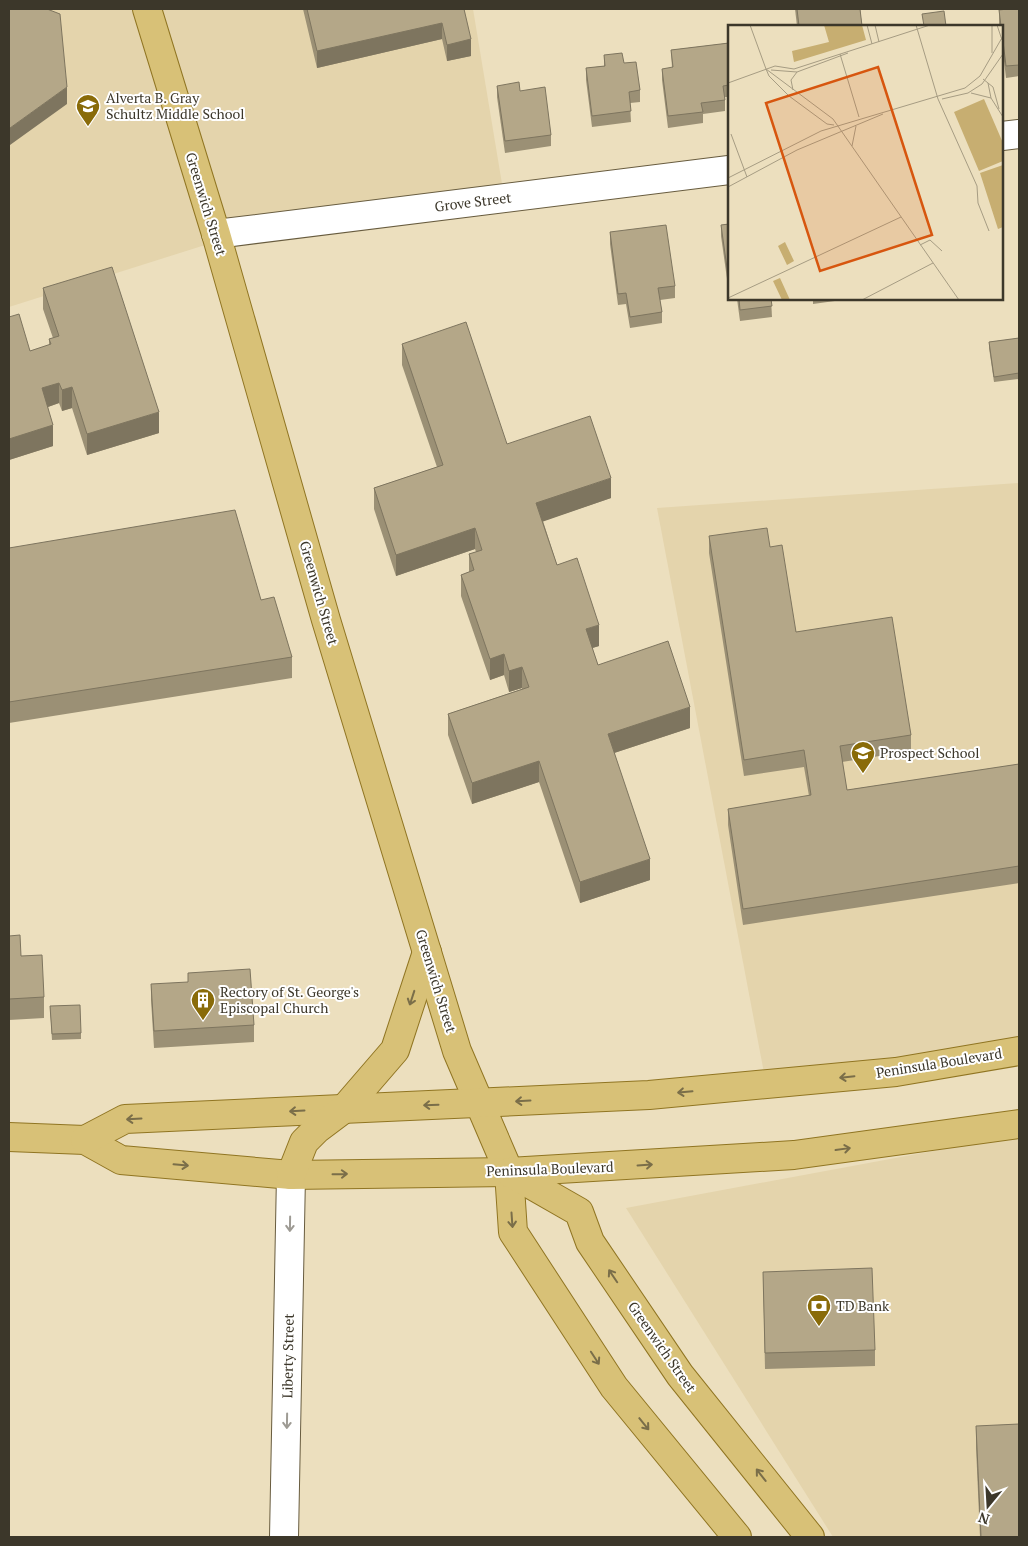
<svg xmlns="http://www.w3.org/2000/svg" width="1028" height="1546" font-family="'PT Serif',serif">
<style>
.built{fill:#e4d4ac}
.lines{fill:none;stroke-linecap:round;stroke-linejoin:round}
.street-casing{stroke:#685c3f;stroke-width:30}
.primary-casing{stroke:#907522;stroke-width:30}
.street{stroke:#fff;stroke-width:28}
.primary{stroke:#d8c177;stroke-width:28}
.wall{fill:#9b9075}
.shaded-wall{fill:#7e755f}
.building{fill:#b4a788;stroke:#7e755f}
.oneway{stroke:#7a6e49}
.oneway2{stroke:#9e9b94}
.labels{text-anchor:middle;stroke-width:4;stroke-linejoin:round;paint-order:stroke}
.poi-label{font-size:14px;fill:#3c372a;stroke:#fff;text-anchor:start}
.street-label{font-size:14px;fill:#3c372a;stroke:#fff}
.inset-road{fill:none;stroke:#a69c83;stroke-width:1}
.view{fill:#d7560f;fill-opacity:0.15;stroke:#d7560f;stroke-width:2.5}
.inset-edge{fill:none;stroke:#3c372a;stroke-width:2.5}
</style>
<rect width="100%" height="100%" fill="#ecdfbe"/>
<!-- built -->
<g class="built">
<polygon points="9,9 473,9 506,208 202,246 9,307"/>
<polygon points="1019,483 1019,1039 909,1060 764,1073 657,508"/>
<polygon points="1019,1135 1019,1537 833,1537 626,1208"/>
</g>
<g class="lines">
<!-- street casing -->
<g class="street-casing">
<g id="street">
<polyline points="1002,136 1019,134"/>
<polyline points="216,234 729,170"/>
<polyline points="284,1537 291,1175"/>
</g>
</g>
<!-- primary casing -->
<g class="primary-casing">
<g id="primary">
<polyline points="147,9 216,234 326,620 457,1051 509,1172 513,1232 614,1387 737,1537"/>
<polyline points="9,1137 85,1140 121,1160 291,1175 509,1172 794,1155 1019,1124"/>
<polyline points="85,1140 125,1119 649,1095 896,1072 1019,1051"/>
<polyline points="509,1172 579,1212 590,1242 680,1375 810,1537"/>
<polyline points="291,1175 304,1142 317,1129 345,1108 395,1050 427,952"/>
</g>
</g>
<!-- street -->
<use href="#street" class="street"/>
<!-- primary -->
<use href="#primary" class="primary"/>
</g>
<!-- wall -->
<g class="wall">
<polygon points="303,9 464,9 471,56 447,61 442,39 317,68"/>
<polygon points="795,9 860,9 862,26 797,26"/>
<polygon points="1019,9 1019,76 1006,78 1002,44 1002,26 999,26 999,10"/>
<polygon points="729,43 729,97 725,97 725,111 703,114 703,123 668,128 662,80 662,69 672,68 671,50"/>
<polygon points="604,55 624,63 640,90 640,102 630,103 631,122 592,127 586,80 586,68 604,66"/>
<polygon points="497,86 520,91 551,135 551,146 505,153 497,97"/>
<polygon points="729,224 729,286 728,286 721,236 721,225"/>
<polygon points="610,232 675,286 675,298 660,300 662,312 662,323 630,328 626,304 618,305 610,244"/>
<polygon points="43,288 159,433 87,455 72,408 62,411 59,403 48,407 53,446 9,460 9,317 30,351 49,345 49,339 53,338 43,309"/>
<polygon points="737,299 771,299 772,317 740,321"/>
<polygon points="813,299 842,299 842,300 813,304"/>
<polygon points="1019,338 1019,379 994,382 989,348 989,342"/>
<polygon points="402,344 507,444 611,498 543,521 557,565 599,646 592,648 598,665 690,728 614,753 650,880 580,903 539,782 472,804 448,735 448,714 522,689 522,688 509,692 504,675 490,680 461,596 461,575 469,572 469,554 476,552 475,549 396,576 374,509 374,488 437,467 402,365"/>
<polygon points="709,536 770,547 796,632 911,735 911,751 842,762 847,790 1019,764 1019,883 743,925 728,825 728,809 809,796 804,767 744,776 709,553"/>
<polygon points="9,548 261,600 292,657 292,678 9,723"/>
<polygon points="9,936 21,956 44,997 44,1018 9,1020"/>
<polygon points="151,984 254,1025 254,1042 154,1048 151,1000"/>
<polygon points="50,1006 81,1033 81,1039 52,1040"/>
<polygon points="763,1272 875,1350 875,1366 765,1369"/>
<polygon points="976,1426 1019,1537 980,1537 976,1447"/>
</g>
<!-- shaded-wall -->
<g class="shaded-wall">
<polygon points="442,23 442,39 317,68 317,51"/>
<polygon points="471,39 471,56 447,61 447,45"/>
<polygon points="67,87 67,104 10,145 9,147 9,130 10,128"/>
<polygon points="59,383 59,403 42,409 42,388"/>
<polygon points="72,387 72,408 62,411 62,390"/>
<polygon points="159,412 159,433 87,455 87,434"/>
<polygon points="53,425 53,446 9,460 9,439"/>
<polygon points="611,478 611,498 536,524 536,503"/>
<polygon points="475,528 475,549 396,576 396,555"/>
<polygon points="599,625 599,646 586,650 586,629"/>
<polygon points="504,654 504,675 490,680 490,659"/>
<polygon points="522,667 522,688 509,692 509,671"/>
<polygon points="690,707 690,728 608,755 608,734"/>
<polygon points="539,761 539,782 472,804 472,783"/>
<polygon points="650,859 650,880 580,903 580,882"/>
</g>
<!-- building -->
<g class="building">
<polygon points="9,9 47,9 60,14 67,87 10,128 9,130"/>
<polygon points="307,9 464,9 471,39 447,45 442,23 317,51"/>
<polygon points="797,9 860,9 862,26 799,26"/>
<polygon points="1008,9 1019,9 1019,65 1006,66 1002,33 1002,26 1001,26 999,10"/>
<polygon points="944,11 946,26 924,26 922,14"/>
<polygon points="729,43 729,85 723,86 725,100 701,103 703,112 668,116 662,69 673,67 671,50"/>
<polygon points="622,53 624,63 636,62 640,90 629,92 631,111 592,116 586,68 605,66 604,55"/>
<polygon points="519,82 520,91 545,87 551,135 505,141 497,86"/>
<polygon points="729,224 729,274 728,275 721,225"/>
<polygon points="666,225 675,286 658,288 662,312 630,317 626,293 618,294 610,232"/>
<polygon points="112,267 159,412 87,434 72,387 62,390 59,383 42,388 53,425 9,439 9,317 19,314 30,351 51,344 49,339 59,336 43,288"/>
<polygon points="739,299 771,299 772,306 740,310"/>
<polygon points="466,322 507,444 590,416 611,478 536,503 557,565 577,558 599,625 586,629 598,665 668,641 690,707 608,734 650,859 580,882 539,761 472,783 448,714 529,687 522,667 509,671 504,654 490,659 461,575 474,570 469,554 482,550 475,528 396,555 374,488 443,465 402,344"/>
<polygon points="1019,338 1019,373 994,377 989,342"/>
<polygon points="235,510 261,600 274,597 292,657 9,702 9,548"/>
<polygon points="767,528 770,547 782,545 796,632 892,617 911,735 840,746 847,790 1019,764 1019,866 743,909 728,809 811,795 804,750 744,760 709,536"/>
<polygon points="20,935 21,956 42,955 44,997 9,999 9,936"/>
<polygon points="250,969 254,1025 154,1031 151,984 188,982 188,973"/>
<polygon points="80,1005 81,1033 52,1034 50,1006"/>
<polygon points="872,1268 875,1350 765,1353 763,1272"/>
<polygon points="1019,1424 1019,1537 981,1537 976,1426"/>
</g>
<!-- one-way arrows -->
<defs><path id="oneway-shaft" d="M-6 0H5M1.5-3L5.5 0L1.5 3" fill="none" stroke-width="1.6" stroke-linecap="round" stroke-linejoin="round" transform="scale(1.25)"/></defs>
<g class="oneway">
<use href="#oneway-shaft" transform="translate(412 998) rotate(108)"/>
<use href="#oneway-shaft" transform="translate(847 1077) rotate(174)"/>
<use href="#oneway-shaft" transform="translate(685 1092) rotate(175)"/>
<use href="#oneway-shaft" transform="translate(523 1101) rotate(177)"/>
<use href="#oneway-shaft" transform="translate(431 1105) rotate(178)"/>
<use href="#oneway-shaft" transform="translate(297 1111) rotate(177)"/>
<use href="#oneway-shaft" transform="translate(134 1119) rotate(177)"/>
<use href="#oneway-shaft" transform="translate(843 1149) rotate(-8)"/>
<use href="#oneway-shaft" transform="translate(181 1165) rotate(5)"/>
<use href="#oneway-shaft" transform="translate(645 1165) rotate(-4)"/>
<use href="#oneway-shaft" transform="translate(340 1174) rotate(-1)"/>
<use href="#oneway-shaft" transform="translate(512 1220) rotate(86)"/>
<use href="#oneway-shaft" transform="translate(613 1276) rotate(-124)"/>
<use href="#oneway-shaft" transform="translate(595 1358) rotate(57)"/>
<use href="#oneway-shaft" transform="translate(644 1424) rotate(51)"/>
<use href="#oneway-shaft" transform="translate(761 1475) rotate(-128)"/>
</g>
<g class="oneway2">
<use href="#oneway-shaft" transform="translate(290 1224) rotate(91)"/>
<use href="#oneway-shaft" transform="translate(287 1421) rotate(91)"/>
</g>
<!-- icons -->
<defs>
<g id="school-pin" transform="scale(1.25)"><path d="M0 17L-7.5 6A9.5 9.5 0 1 1 7.5 6Z" fill="#896b09" stroke="#fff"/><path d="M0-5L7-2L0 1L-7-2ZM-4 1L0 2.5L4 1V4Q0 6-4 4Z" fill="#fff"/></g>
<g id="building-pin" transform="scale(1.25)"><path d="M0 17L-7.5 6A9.5 9.5 0 1 1 7.5 6Z" fill="#896b09" stroke="#fff"/><path d="M-4-6H4V6H1V3H-1V6H-4ZM-2.5-4.3h1.7v1.8h-1.7ZM.8-4.3h1.7v1.8H.8ZM-2.5-1h1.7V.8h-1.7ZM.8-1h1.7V.8H.8Z" fill="#fff"/></g>
<g id="bank-pin" transform="scale(1.25)"><path d="M0 17L-7.5 6A9.5 9.5 0 1 1 7.5 6Z" fill="#896b09" stroke="#fff"/><path d="M-6-4H6V4H-6ZM0-2.3a2.3 2.3 0 1 0 0 4.6a2.3 2.3 0 1 0 0-4.6Z" fill="#fff"/></g>
</defs>
<g fill-rule="evenodd">
<use href="#school-pin" x="88" y="106"/>
<use href="#school-pin" x="863" y="753"/>
<use href="#building-pin" x="203" y="1000"/>
<use href="#bank-pin" x="819" y="1306"/>
</g>
<g class="labels">
<!-- poi labels -->
<g class="poi-label">
<text x="106" y="103">Alverta B. Gray<tspan x="106" dy="16">Schultz Middle School</tspan></text>
<text x="880" y="758">Prospect School</text>
<text x="220" y="997">Rectory of St. George's<tspan x="220" dy="16">Episcopal Church</tspan></text>
<text x="836" y="1311">TD Bank</text>
</g>
<!-- street labels -->
<g class="street-label">
<text transform="translate(473 202) rotate(-7)" y="5">Grove Street</text>
<text transform="translate(206 204) rotate(73)" y="5">Greenwich Street</text>
<text transform="translate(319 593) rotate(74)" y="5">Greenwich Street</text>
<text transform="translate(436 981) rotate(73)" y="5">Greenwich Street</text>
<text transform="translate(939 1063) rotate(-9)" y="5">Peninsula Boulevard</text>
<text transform="translate(550 1169) rotate(-2)" y="5">Peninsula Boulevard</text>
<text transform="translate(662 1347) rotate(55)" y="5">Greenwich Street</text>
<text transform="translate(288 1356) rotate(-89)" y="5">Liberty Street</text>
</g>
</g>
<!-- overview -->
<g transform="translate(728 25)">
<rect width="275" height="275" fill="#ecdfbe"/>
<path d="M96 0H134L138 15 66 37 64 26 101 17ZM256 74 275 118V136L251 146 226 87ZM275 140V202L270 204 252 148ZM57 217 66 236 59 240 50 221ZM52 253 62 275H54L45 256Z" fill="#c7ae71"/>
<path class="inset-road" d="M22 0 38 44M139 0 144 19M147 0 151 17M188 0 210 74M269 0 274 15M264 28V0M112 29 131 92M38 44 105 94 231 275M38 44 41 51 61 71 99 99 106 100M43 45 69 47 120 28M255 54 265 62 271 84M0 58 47 41 66 44 202 0M260 58 263 73 275 92M65 65 63 55 69 47M243 68 263 73M210 74 249 161 250 178 261 206M214 74 240 68 254 59 275 29M3 109 19 152M124 121 128 101M0 153 93 106 237 63 252 51 275 11M0 162 69 125 155 89M192 220 202 215 214 226M0 273 173 192M134 275 205 238"/>
<path class="view" d="M150 42 204 210 92 246 38 78Z"/>
<rect width="275" height="275" class="inset-edge"/>
</g>
<!-- border -->
<rect width="1028" height="1546" fill="none" stroke="#3c372a" stroke-width="20"/>
<!-- north arrow -->
<g transform="translate(988 1506) rotate(198)" stroke="#ffffff" stroke-width="4" paint-order="stroke">
<path d="M0-4L9 19L0 12L-9 19Z" fill="#3c372a"/>
<text y="-8" font-size="14" font-weight="bold" text-anchor="middle" fill="#3c372a">N</text>
</g>
</svg>
